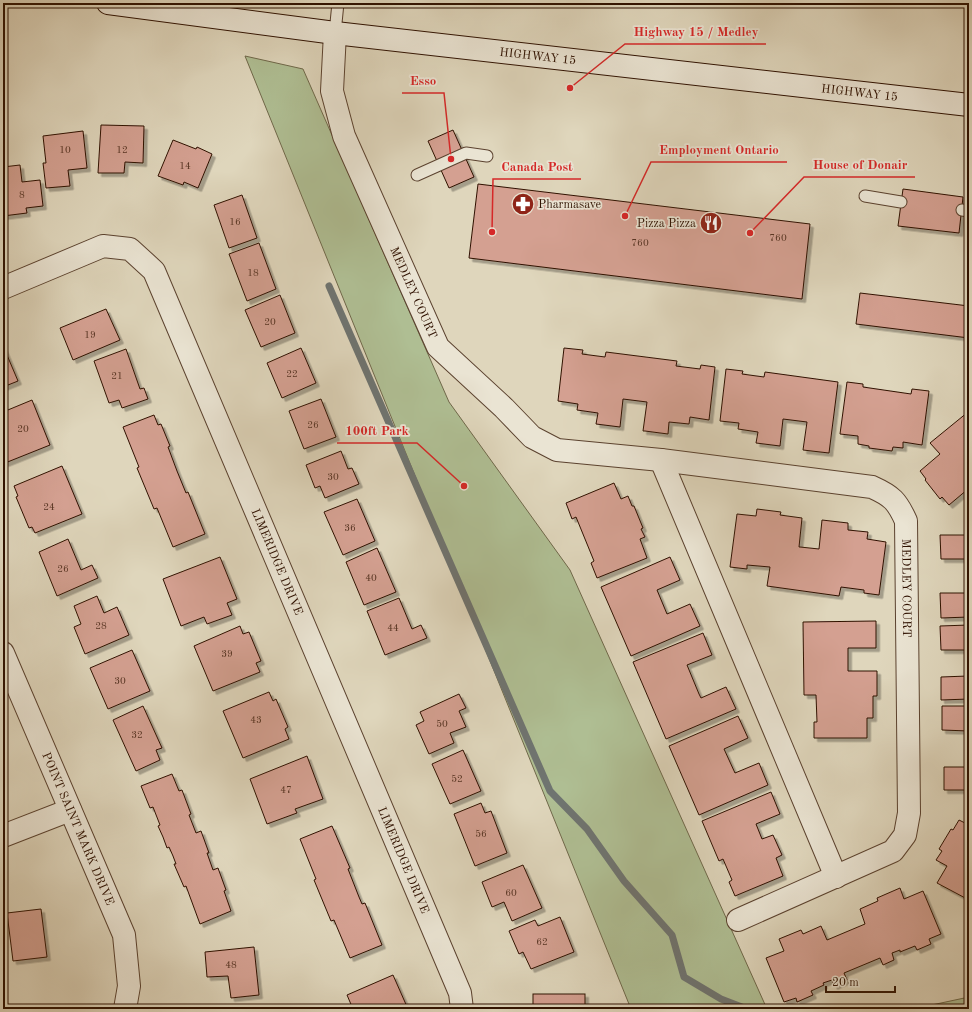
<svg xmlns="http://www.w3.org/2000/svg" width="972" height="1012" font-family="'Old Standard TT',serif">
<style>
.green{fill:#afbe93;stroke:#6f684a}
.lines{fill:none;stroke-linecap:round;stroke-linejoin:round}
.stream{stroke:#6f7470;stroke-width:7}
.building{fill:#d4a091;stroke:#2f1100;filter:url(#shadow)}
.service-casing{stroke:#5b422f;stroke-width:13}
.minor-casing{stroke:#5b422f;stroke-width:24}
.secondary-casing{stroke:#2f1100;stroke-width:24}
.service{stroke:#eae4d3;stroke-width:11}
.minor{stroke:#eae4d3;stroke-width:22}
.secondary{stroke:#eae4d3;stroke-width:22}
.labels{text-anchor:middle;stroke-width:3.5;stroke-linejoin:round;paint-order:stroke}
.number-label{font-size:10px;fill:#583524}
.street-label{font-size:12px;fill:#2f1100;stroke:#eae4d3}
.poi-label{font-size:12px;fill:#2f1100;stroke:#eae4d3;text-anchor:start}
.leader{fill:none;stroke:#d62828;stroke-width:1.5}
.callout-dot{fill:#d62828;stroke:#eae4d3;stroke-width:1.5}
.callout-label{font-size:13px;text-anchor:middle;font-weight:bold;fill:#d62828;stroke:#eae4d3;stroke-width:3.5;stroke-linejoin:round;paint-order:stroke}
</style>
<defs>
<filter id="shadow"><feDropShadow dx="3.5" dy="3.5" stdDeviation="0" flood-color="#0004"/></filter>
</defs>
<rect width="100%" height="100%" fill="#dfd6bc"/>
<filter id="stains"><feTurbulence type="fractalNoise" baseFrequency=".005" numOctaves="4"/><feColorMatrix values="0 0 0 0 .2 0 0 0 0 .09 0 0 0 0 .02 0 0 0 .5 -.17"/></filter>
<radialGradient id="worn" r=".72"><stop offset=".6" stop-color="#630" stop-opacity="0"/><stop offset="1" stop-color="#630" stop-opacity=".3"/></radialGradient>
<!-- green -->
<g class="green">
<polygon points="245,56 303,69 449,402 570,570 767,1009 631,1009"/>
<polygon points="969,997 969,1009 913,1009"/>
</g>
<g class="lines">
<!-- stream -->
<polyline class="stream" points="329,286 550,791 587,829 624,881 672,935 684,977 721,999 747,1009"/>
</g>
<!-- building -->
<g class="building">
<polygon points="101,125 144,126 143,163 125,162 124,173 98,173"/>
<polygon points="453,130 474,177 449,188 428,141"/>
<polygon points="83,131 87,168 68,170 70,186 46,188 43,163 46,163 43,136"/>
<polygon points="173,140 196,149 197,147 212,154 198,188 184,182 183,185 158,176"/>
<polygon points="20,165 22,182 40,180 43,206 26,208 27,213 3,216 3,167"/>
<polygon points="478,184 810,224 802,299 469,258"/>
<polygon points="903,189 963,197 959,233 898,226"/>
<polygon points="242,195 257,238 229,248 214,205"/>
<polygon points="259,243 276,289 247,301 229,254"/>
<polygon points="860,293 969,306 969,338 856,324"/>
<polygon points="280,295 295,333 261,347 245,310"/>
<polygon points="106,309 120,340 73,360 60,328"/>
<polygon points="3,348 4,348 18,381 3,387"/>
<polygon points="301,348 316,383 282,398 267,363"/>
<polygon points="564,348 583,350 582,354 605,357 606,352 677,361 676,366 700,369 701,365 715,367 709,420 690,417 689,424 669,422 668,434 645,431 643,431 647,402 623,399 620,427 596,424 598,413 577,410 578,404 558,401"/>
<polygon points="126,349 140,389 144,388 148,399 122,408 119,400 109,403 94,361"/>
<polygon points="726,369 743,371 742,374 764,377 765,372 838,382 829,453 803,450 807,422 783,419 780,446 756,443 758,432 738,429 739,423 720,421"/>
<polygon points="847,382 863,384 863,387 911,394 912,389 929,391 922,445 903,442 903,448 893,447 892,451 869,448 869,446 858,444 858,436 840,434"/>
<polygon points="321,399 336,437 304,449 289,411"/>
<polygon points="32,400 50,445 5,463 3,457 3,412"/>
<polygon points="968,412 969,413 969,490 968,489 949,505 942,497 940,499 925,480 926,479 920,471 940,454 930,443"/>
<polygon points="154,415 158,425 161,424 170,446 168,447 177,471 186,493 188,492 205,534 173,547 157,508 154,509 137,468 139,467 123,427"/>
<polygon points="341,451 348,469 352,468 359,484 325,498 320,486 315,488 306,465"/>
<polygon points="62,466 82,514 35,533 32,527 29,528 16,497 18,496 14,486"/>
<polygon points="614,483 621,499 628,496 632,506 634,506 643,528 641,529 645,537 640,539 647,558 597,578 591,563 594,561 576,517 572,519 566,503"/>
<polygon points="357,499 375,541 343,555 324,512"/>
<polygon points="757,509 781,512 780,515 802,518 799,547 800,547 819,549 822,520 848,523 848,530 868,532 867,539 886,542 879,595 864,593 864,590 841,587 839,596 767,586 770,567 747,565 747,569 730,567 737,514 756,516"/>
<polygon points="940,535 969,535 969,617 941,618 940,593 967,593 967,592 966,559 941,559"/>
<polygon points="68,539 81,570 92,565 98,578 57,596 39,552"/>
<polygon points="377,548 396,592 364,605 346,562"/>
<polygon points="220,557 237,599 227,603 232,615 207,624 204,617 181,626 163,579"/>
<polygon points="670,557 680,580 657,590 667,614 690,604 700,626 631,656 601,587"/>
<polygon points="97,596 104,613 117,607 129,635 85,654 74,627 81,624 74,606"/>
<polygon points="399,598 412,629 421,625 427,638 385,655 367,611"/>
<polygon points="876,621 876,648 848,648 848,671 877,671 877,696 873,696 873,718 867,718 867,738 814,738 814,722 817,722 816,695 804,695 803,622"/>
<polygon points="969,625 969,699 941,700 941,677 968,676 968,650 941,650 940,626"/>
<polygon points="240,626 243,634 249,632 261,661 256,663 260,672 213,691 194,646"/>
<polygon points="703,633 712,655 687,665 699,694 701,698 726,687 736,709 666,739 633,662"/>
<polygon points="132,650 150,691 108,709 90,668"/>
<polygon points="269,692 273,701 276,699 288,727 285,729 289,739 243,758 223,711"/>
<polygon points="459,694 466,708 459,711 466,727 450,733 454,743 429,754 416,725 424,721 420,712"/>
<polygon points="143,706 162,748 156,750 160,760 136,771 113,720"/>
<polygon points="942,706 969,706 969,731 942,730"/>
<polygon points="738,716 748,738 724,749 735,773 759,763 768,785 699,815 669,746"/>
<polygon points="969,735 969,790 944,790 944,767 969,767"/>
<polygon points="463,750 481,791 450,804 432,764"/>
<polygon points="307,756 323,799 295,809 297,813 267,824 250,779"/>
<polygon points="172,774 179,791 182,790 191,814 189,815 196,833 201,831 209,853 207,853 213,870 218,868 226,890 224,891 231,911 200,924 186,886 184,887 174,864 176,864 173,856 169,847 167,848 163,837 158,826 160,825 153,807 150,808 141,786"/>
<polygon points="771,792 780,814 756,824 762,839 773,835 782,855 776,858 783,876 735,896 729,882 732,880 723,859 719,861 702,821"/>
<polygon points="481,803 485,813 491,811 507,853 475,866 454,814"/>
<polygon points="959,820 969,825 969,900 937,883 947,866 936,860 942,851 939,849 951,829 953,830"/>
<polygon points="332,826 350,868 348,869 359,897 362,904 365,903 382,945 350,958 334,920 331,921 314,880 316,879 300,839"/>
<polygon points="523,865 542,908 512,921 504,902 492,907 482,882"/>
<polygon points="900,888 904,899 923,891 941,934 929,939 931,944 917,950 915,946 900,952 900,950 892,953 894,960 883,965 880,958 844,973 847,980 834,986 832,980 823,983 824,985 811,991 813,995 797,1002 796,998 784,1002 766,958 784,951 779,939 801,930 803,934 821,926 827,940 865,924 860,909 878,901 877,898"/>
<polygon points="41,909 47,957 13,961 7,913"/>
<polygon points="560,917 574,952 531,969 523,952 519,954 509,931 535,920 538,926"/>
<polygon points="254,947 259,995 231,998 228,976 207,977 205,952"/>
<polygon points="393,975 408,1009 353,1009 347,995"/>
<rect x="533" y="994" width="52" height="15"/>
</g>
<g class="lines">
<!-- service casing -->
<g class="service-casing">
<g id="service">
<polyline points="335,33 338,3"/>
<polyline points="417,175 466,153 487,156"/>
<polyline points="865,196 901,202"/>
<polyline points="962,210 969,211"/>
</g>
</g>
<!-- minor casing -->
<g class="minor-casing">
<g id="minor">
<path id="s1" d="M335 33 332 91 344 136 438 347 504 408 532 437 557 450 661 460 872 487C892 496 897 501 906 521L909 813 905 835 893 851 738 920"/>
<path id="s2" d="M3 288 103 246 130 249 154 271 460 993 462 1009"/>
<polyline points="661,460 836,877"/>
<path id="s3" d="M3 653 124 935 129 986 125 1009"/>
<polyline points="3,836 70,810"/>
</g>
</g>
<!-- secondary casing -->
<g class="secondary-casing">
<g id="secondary">
<path id="s4" d="M108 3 335 33 969 105"/>
</g>
</g>
<!-- service -->
<use href="#service" class="service"/>
<!-- minor -->
<use href="#minor" class="minor"/>
<!-- secondary -->
<use href="#secondary" class="secondary"/>
</g>
<!-- icons -->
<defs>
<g id="pharmacy-disc" transform="scale(1.15)"><circle r="9.5" fill="#8f2418" stroke="#eae4d3"/><path d="M-2-6h4v4h4v4h-4v4h-4v-4h-4v-4h4Z" fill="#fff"/></g>
<g id="restaurant-disc" transform="scale(1.15)"><circle r="9.5" fill="#8f2418" stroke="#eae4d3"/><path d="M-5-6h1v4h1v-4h1v4h1v-4h1v5L-1.5 .5V6h-2V.5L-5-1ZM5-6V6H3V1.5H1.5Q1.5-4 5-6Z" fill="#fff"/></g>
</defs>
<g fill-rule="evenodd">
<use href="#pharmacy-disc" x="523" y="204"/>
<use href="#restaurant-disc" x="711" y="223"/>
</g>
<g class="labels">
<!-- number labels -->
<g class="number-label">
<text x="65" y="153">10</text>
<text x="122" y="153">12</text>
<text x="185" y="169">14</text>
<text x="22" y="198">8</text>
<text x="235" y="225">16</text>
<text x="778" y="241">760</text>
<text x="640" y="246">760</text>
<text x="253" y="276">18</text>
<text x="270" y="325">20</text>
<text x="90" y="338">19</text>
<text x="292" y="377">22</text>
<text x="117" y="379">21</text>
<text x="313" y="428">26</text>
<text x="23" y="432">20</text>
<text x="333" y="480">30</text>
<text x="49" y="510">24</text>
<text x="350" y="531">36</text>
<text x="63" y="572">26</text>
<text x="371" y="581">40</text>
<text x="101" y="629">28</text>
<text x="393" y="631">44</text>
<text x="227" y="657">39</text>
<text x="120" y="684">30</text>
<text x="256" y="723">43</text>
<text x="442" y="727">50</text>
<text x="137" y="738">32</text>
<text x="457" y="782">52</text>
<text x="286" y="793">47</text>
<text x="481" y="837">56</text>
<text x="511" y="896">60</text>
<text x="542" y="945">62</text>
<text x="231" y="968">48</text>
</g>
<!-- street labels -->
<g class="street-label">
<text dy="4" stroke="none"><textPath href="#s4" startOffset="433">HIGHWAY 15</textPath></text>
<text dy="4" stroke="none"><textPath href="#s4" startOffset="757">HIGHWAY 15</textPath></text>
<text dy="4" stroke="none"><textPath href="#s1" startOffset="276">MEDLEY COURT</textPath></text>
<text dy="4" stroke="none"><textPath href="#s2" startOffset="484">LIMERIDGE DRIVE</textPath></text>
<text dy="4" stroke="none"><textPath href="#s1" startOffset="928">MEDLEY COURT</textPath></text>
<text dy="4" stroke="none"><textPath href="#s3" startOffset="191">POINT SAINT MARK DRIVE</textPath></text>
<text dy="4" stroke="none"><textPath href="#s2" startOffset="808">LIMERIDGE DRIVE</textPath></text>
</g>
<!-- poi labels -->
<g class="poi-label">
<text x="538" y="208">Pharmasave</text>
<text x="696" y="227" text-anchor="end">Pizza Pizza</text>
</g>
</g>
<!-- callouts -->
<path class="leader" d="M570 88L625 44H766M451 159L444 93H402M625 216L651 162H787M750 233L804 177H915M492 232L493 179H581M464 486L417 443H337"/>
<g class="callout-dot">
<circle cx="570" cy="88" r="4"/>
<circle cx="451" cy="159" r="4"/>
<circle cx="625" cy="216" r="4"/>
<circle cx="750" cy="233" r="4"/>
<circle cx="492" cy="232" r="4"/>
<circle cx="464" cy="486" r="4"/>
</g>
<g class="callout-label">
<text x="696" y="36">Highway 15 / Medley</text>
<text x="423" y="85">Esso</text>
<text x="719" y="154">Employment Ontario</text>
<text x="860" y="169">House of Donair</text>
<text x="537" y="171">Canada Post</text>
<text x="377" y="435">100ft Park</text>
</g>
<!-- margin -->
<rect width="972" height="1012" fill="none" stroke="#dfd6bc" stroke-width="16"/>
<rect x="4" y="4" width="964" height="1004" fill="none" stroke="#2f1100" stroke-width="2"/>
<rect x="8" y="8" width="956" height="996" fill="none" stroke="#2f1100"/>
<!-- scale -->
<path d="M826 986v6h69v-6" fill="none" stroke="#2f1100" stroke-width="2"/>
<text x="832" y="986" font-size="12" fill="#2f1100" stroke="#eae4d3" stroke-width="3" paint-order="stroke">20 m</text>
<rect width="100%" height="100%" filter="url(#stains)"/>
<rect width="100%" height="100%" fill="url(#worn)"/>
</svg>
